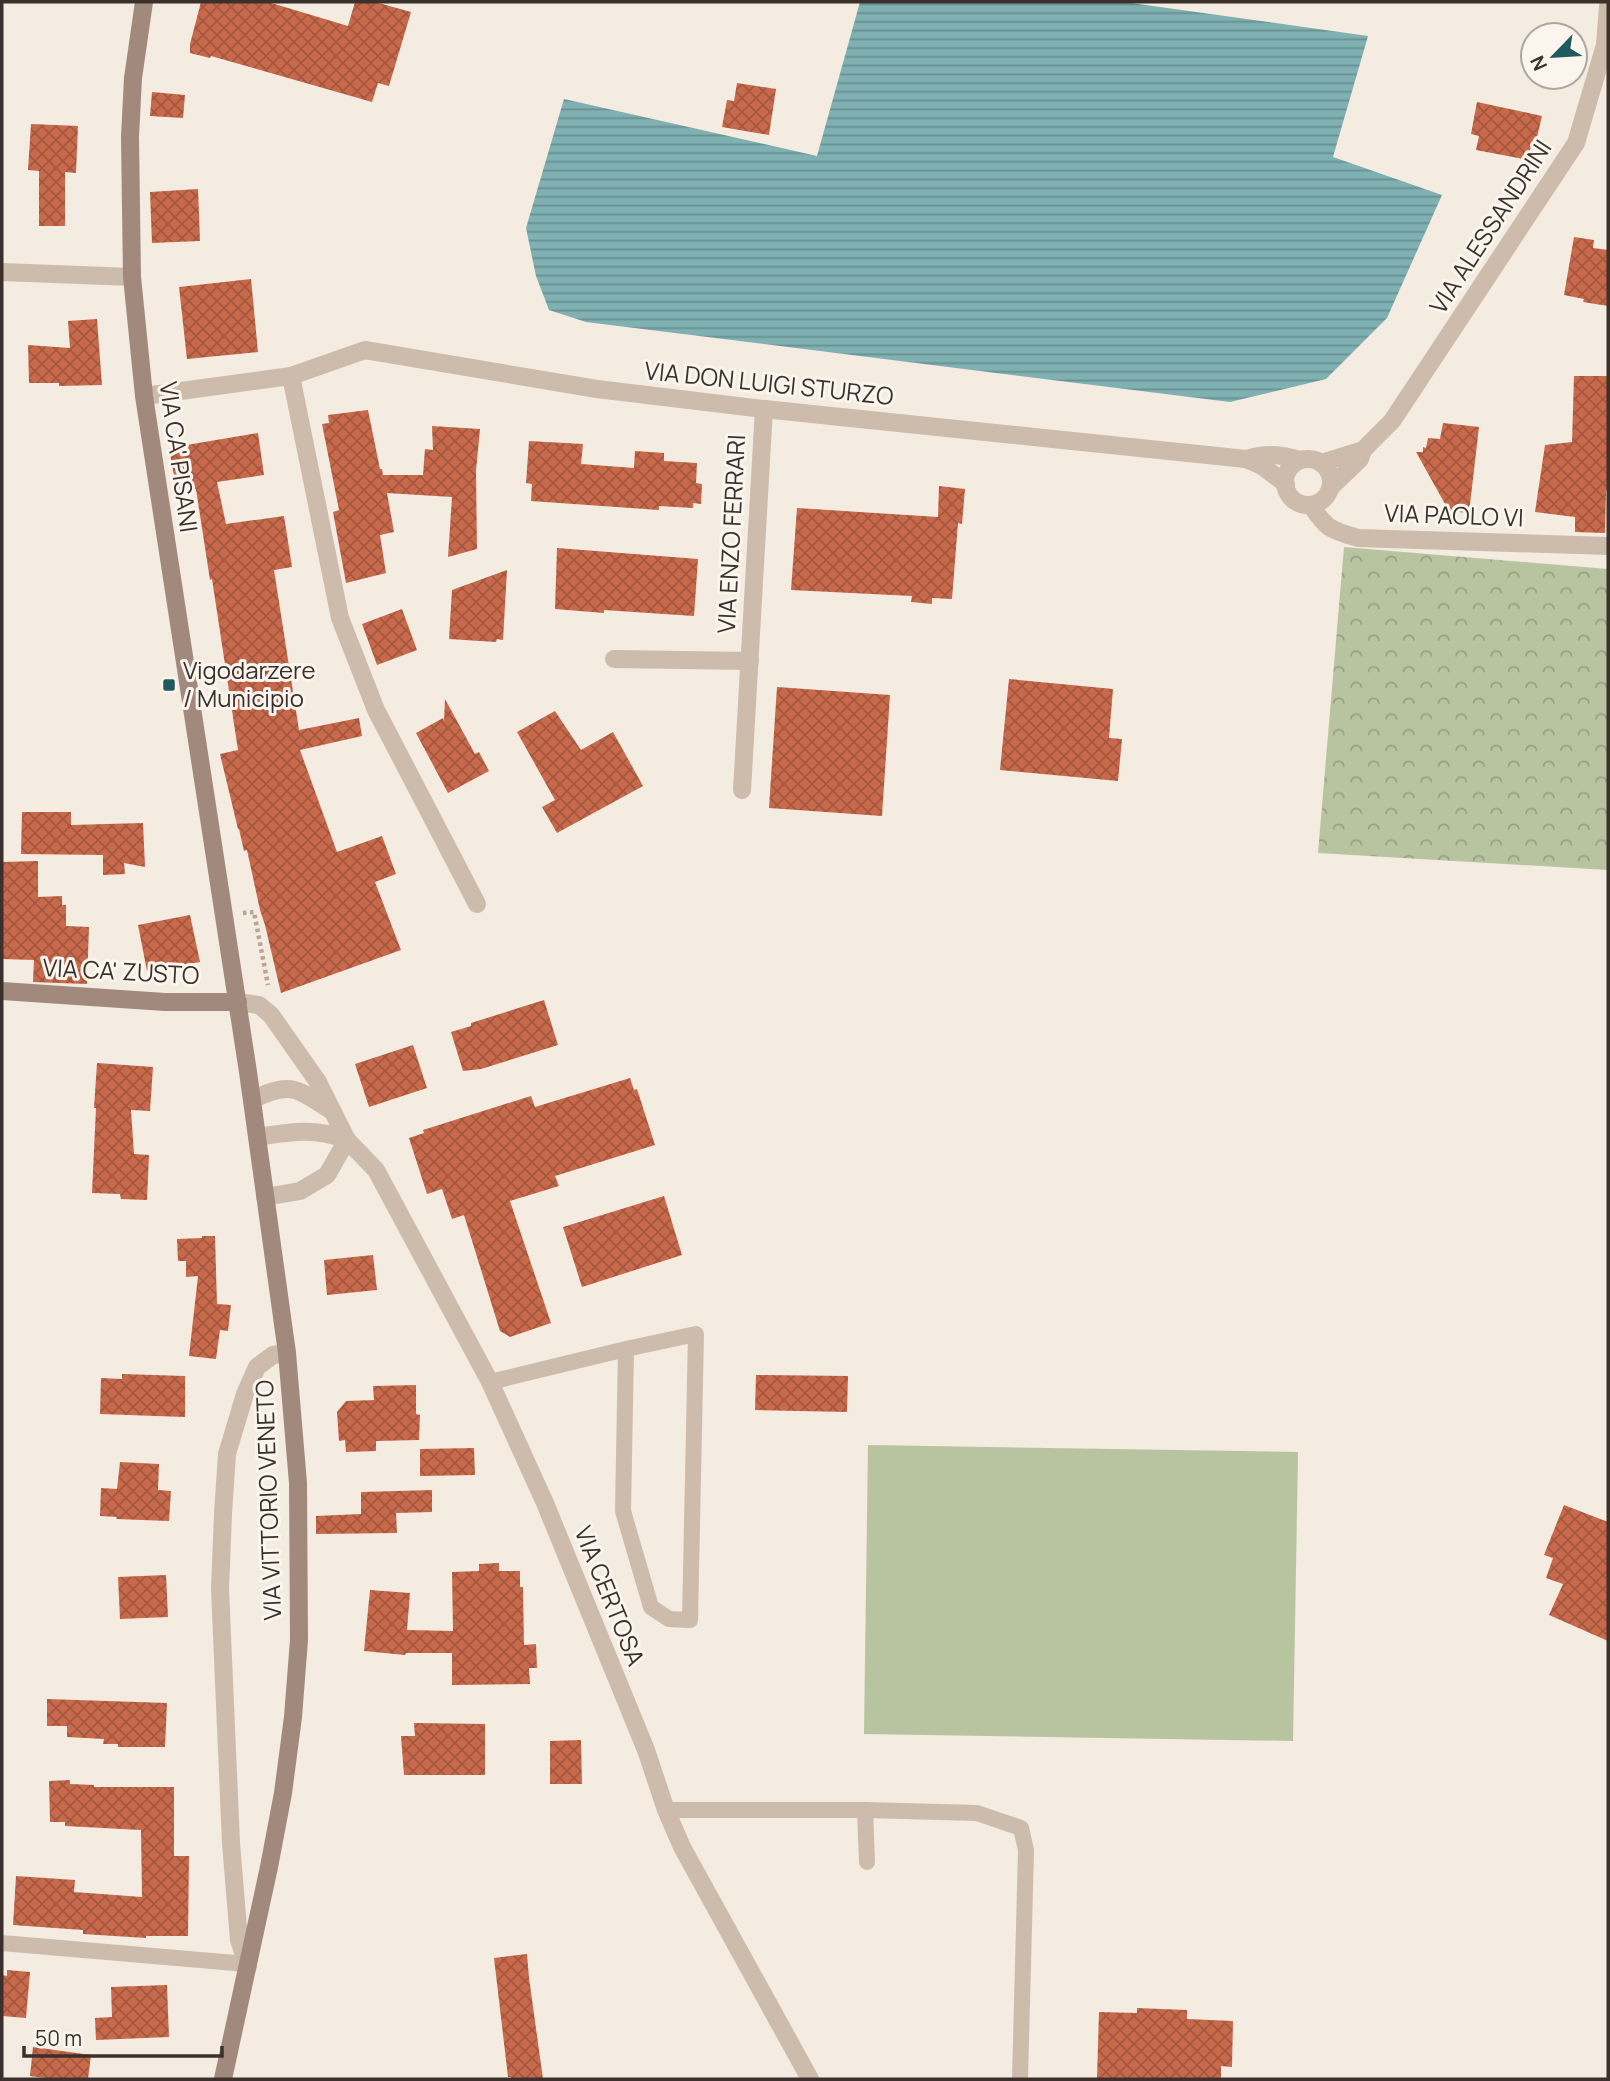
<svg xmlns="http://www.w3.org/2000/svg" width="1610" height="2081" font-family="Manrope,sans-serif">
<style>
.grass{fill:#b8c4a0}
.forest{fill:url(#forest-crowns)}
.water{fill:url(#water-rules)}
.building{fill:url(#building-cross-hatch)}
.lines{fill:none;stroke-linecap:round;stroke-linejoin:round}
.path{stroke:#b9a596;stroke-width:4.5;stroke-dasharray:3.5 3.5;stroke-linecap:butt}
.lane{stroke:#cdbbac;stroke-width:16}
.street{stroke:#cdbbac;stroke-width:18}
.secondary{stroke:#a18a7d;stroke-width:18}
.poi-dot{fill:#1f5a5e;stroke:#fbf5ee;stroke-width:2.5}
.labels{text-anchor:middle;stroke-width:6;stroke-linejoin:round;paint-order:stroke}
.street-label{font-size:24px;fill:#3b302b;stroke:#fbf5ee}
.poi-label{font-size:24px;fill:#3b302b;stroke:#fbf5ee;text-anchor:start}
</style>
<defs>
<pattern id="forest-crowns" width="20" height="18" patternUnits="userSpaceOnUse" patternTransform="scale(1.75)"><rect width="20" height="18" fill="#b8c4a0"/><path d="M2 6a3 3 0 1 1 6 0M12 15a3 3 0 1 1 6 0" fill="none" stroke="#97a083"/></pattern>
<pattern id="water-rules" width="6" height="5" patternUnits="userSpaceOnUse" patternTransform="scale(1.75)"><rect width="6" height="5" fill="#7fb0b2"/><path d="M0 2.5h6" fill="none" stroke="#699091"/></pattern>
<pattern id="building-cross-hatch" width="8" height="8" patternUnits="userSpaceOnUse" patternTransform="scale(1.75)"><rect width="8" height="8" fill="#c8694b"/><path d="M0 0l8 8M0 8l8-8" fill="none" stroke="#a4573f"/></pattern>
</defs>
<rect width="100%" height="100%" fill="#f4ebe1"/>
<!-- grass -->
<polygon class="grass" points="868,1445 1298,1452 1293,1741 864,1734"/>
<!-- forest -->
<polygon class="forest" points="1344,547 1608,569 1608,870 1318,853"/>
<!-- water -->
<polygon class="water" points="860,2 1124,2 1368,36 1333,157 1442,195 1387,318 1326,379 1230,402 586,322 549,310 536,276 526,228 564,99 817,156"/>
<!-- building -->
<g class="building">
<polygon points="201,2 268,2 348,26 355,2 375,2 411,12 389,86 378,83 372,102 211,56 210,58 190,53 190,44"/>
<polygon points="737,83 776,89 769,135 722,127 727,100 734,101"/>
<polygon points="152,92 185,95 183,118 150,116"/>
<polygon points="1477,102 1542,116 1535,146 1531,145 1528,160 1476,150 1479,136 1471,134"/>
<polygon points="31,124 78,126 76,173 65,172 65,226 39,226 39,171 28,170"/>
<polygon points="198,189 200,241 152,243 150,192"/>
<polygon points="1574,237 1594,240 1593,248 1608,250 1608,306 1583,302 1584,299 1564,295"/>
<polygon points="251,279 258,352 187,359 179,287"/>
<polygon points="97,319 102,385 59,386 59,383 29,383 28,345 70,348 68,321"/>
<polygon points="1574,376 1608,376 1608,491 1606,490 1605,533 1575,532 1575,517 1535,512 1545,445 1572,442"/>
<polygon points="368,410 380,469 382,469 383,475 423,475 425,449 433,450 432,426 480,429 476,471 477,549 448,557 452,497 387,493 394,532 380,535 386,573 346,583 333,512 339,510 322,424 329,423 328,415"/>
<polygon points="1443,423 1479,427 1469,513 1449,511 1416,452 1423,452 1423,447 1426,448 1428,438 1440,439"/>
<polygon points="258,433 264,475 217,482 226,524 284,516 292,567 274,570 299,730 359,718 362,736 300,750 337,852 382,836 396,874 375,882 401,950 281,993 265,925 260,910 247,850 244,851 239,829 238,829 220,754 238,750 212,579 210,580 196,489 177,492 169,448"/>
<polygon points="529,441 583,444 581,464 634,468 635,451 664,453 664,461 697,463 696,483 702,484 701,504 693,503 693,508 659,506 659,510 531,501 532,484 526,483"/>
<polygon points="939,486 965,489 962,524 958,523 952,599 932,598 932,604 911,602 912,596 791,590 797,508 938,517"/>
<polygon points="557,548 698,559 694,616 604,610 604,613 555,609"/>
<polygon points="507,570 503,640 497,639 496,642 449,639 452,590"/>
<polygon points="402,609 417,650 377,665 362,624"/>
<polygon points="1009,679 1113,689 1109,738 1122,739 1118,781 1000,770"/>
<polygon points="777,687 890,695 882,816 769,808"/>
<polygon points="445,699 475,754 479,752 489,771 448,793 416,733 443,718 444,721"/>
<polygon points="555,711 581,750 613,732 643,786 557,833 542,807 555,800 517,732"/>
<polygon points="22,812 71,812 71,825 143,823 145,867 124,863 125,874 103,875 103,855 21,854"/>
<polygon points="38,861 38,897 62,896 62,905 66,905 66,926 89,927 87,984 33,982 34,960 2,959 2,862"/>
<polygon points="190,915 200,962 147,971 138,925"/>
<polygon points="544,1000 558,1045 481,1069 463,1071 451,1032 471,1026 471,1023"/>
<polygon points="413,1045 427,1088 369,1107 355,1064"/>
<polygon points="97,1063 153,1067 150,1111 131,1110 134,1154 149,1155 147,1200 121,1199 120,1194 92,1193 96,1108 94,1108"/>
<polygon points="630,1078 634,1090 637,1089 655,1145 555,1176 559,1186 510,1201 551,1323 510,1337 500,1331 464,1215 452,1219 442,1189 427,1194 409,1138 424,1133 423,1130 531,1096 535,1107"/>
<polygon points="664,1196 682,1255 582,1287 563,1227"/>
<polygon points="202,1236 215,1236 217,1304 231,1305 228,1331 220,1330 216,1359 189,1356 198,1276 186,1277 186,1261 178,1261 177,1239 202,1238"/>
<polygon points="373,1255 377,1290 327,1295 324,1260"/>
<polygon points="122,1374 185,1376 185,1417 100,1414 101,1378 122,1379"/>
<polygon points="756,1375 848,1376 847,1412 755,1410"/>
<polygon points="416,1385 416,1414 420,1415 419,1440 376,1441 376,1451 346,1452 345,1440 339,1441 337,1412 346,1401 374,1400 373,1386"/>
<polygon points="474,1448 475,1475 420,1476 420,1449"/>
<polygon points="120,1462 159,1464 158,1490 171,1491 169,1521 116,1519 117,1517 100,1516 101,1488 117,1489"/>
<polygon points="432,1490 432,1512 396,1513 397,1533 316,1534 316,1516 361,1514 361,1492"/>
<polygon points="1564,1505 1608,1522 1608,1641 1549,1615 1563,1584 1546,1578 1553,1558 1544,1555"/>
<polygon points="499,1563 499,1571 520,1571 520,1587 523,1587 524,1645 536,1644 537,1668 529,1668 530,1684 452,1685 452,1653 406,1653 405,1655 364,1651 370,1590 410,1593 407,1630 453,1631 452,1572 479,1571 479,1564"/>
<polygon points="166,1575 168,1617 120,1619 118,1577"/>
<polygon points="47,1699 167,1703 165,1747 118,1747 118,1744 103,1744 104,1739 67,1737 67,1726 47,1726"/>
<polygon points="414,1723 485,1724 485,1775 404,1775 401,1736 415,1736"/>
<polygon points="581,1740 582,1784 550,1784 550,1741"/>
<polygon points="70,1780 70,1784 94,1785 94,1787 174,1787 174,1856 189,1856 188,1936 146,1936 146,1938 83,1934 83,1930 13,1925 16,1876 75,1880 74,1892 142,1897 141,1830 65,1826 65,1822 50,1822 49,1781"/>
<polygon points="527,1954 529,1978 543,2079 511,2079 511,2077 508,2077 494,1958"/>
<polygon points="7,1970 30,1972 26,2018 2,2016 2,1975 7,1976"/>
<polygon points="167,1985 169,2037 96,2040 95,2018 112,2017 111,1987"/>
<polygon points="1137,2008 1187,2010 1187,2019 1233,2021 1232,2067 1221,2066 1221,2079 1097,2079 1099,2012 1137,2013"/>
<polygon points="33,2047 91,2055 88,2079 53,2079 30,2076"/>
</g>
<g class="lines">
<!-- path -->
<polyline class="path" points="243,913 254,912 268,985"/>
<!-- lane -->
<g class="lane">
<polyline points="490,1382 626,1349 623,1511 651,1607 669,1619 690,1620 696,1334 626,1349"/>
<polyline points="666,1810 865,1810 867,1862"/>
<polyline points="865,1810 977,1813 1021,1828 1026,1850 1020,2079"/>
<polyline points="2,1943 235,1963 248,1966"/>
</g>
<!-- street -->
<g class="street">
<polyline points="2,272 132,277"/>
<polyline points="291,376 340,618 376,710 477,904"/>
<polyline points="144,396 291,376 365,350 597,389 764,409 1246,459 1262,466 1286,484"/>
<path d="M1246 459C1266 453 1280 454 1300 460"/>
<circle cx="1308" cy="482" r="23"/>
<polyline points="1321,463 1363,450"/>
<polyline points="1331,487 1360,459 1363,450 1392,421 1576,143 1605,45 1608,6"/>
<path d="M1311 505C1326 529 1331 530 1358 538L1608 546"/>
<polyline points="614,659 750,661"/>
<polyline points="742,790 764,409"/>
<polyline points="238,1002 259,1005 271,1015 318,1082 347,1140 376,1170 490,1382 545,1503 646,1750 666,1810 682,1847 810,2079"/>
<path d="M252 1100C291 1080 297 1089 332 1111"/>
<path d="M257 1137C289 1132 316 1127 347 1140"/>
<polyline points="265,1197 300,1191 327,1175 347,1140"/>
<polyline points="248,1966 239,1940 231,1843 220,1589 223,1514 227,1454 245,1394 257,1367 273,1355 287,1353"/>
</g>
<!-- secondary -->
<g class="secondary">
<polyline points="144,2 133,78 130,137 132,277 144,396 248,1072 287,1353 298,1483 299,1640 293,1717 283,1793 269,1867 223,2079"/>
<polyline points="2,991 165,1002 238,1002"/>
</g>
</g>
<!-- markers -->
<rect class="poi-dot" x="162" y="678" width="14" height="14" rx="3.5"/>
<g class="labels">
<!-- street labels -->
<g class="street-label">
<text transform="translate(1491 227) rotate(-57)" y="8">VIA ALESSANDRINI</text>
<text transform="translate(769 384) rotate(6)" y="8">VIA DON LUIGI STURZO</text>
<text transform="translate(178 457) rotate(82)" y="8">VIA CA' PISANI</text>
<text transform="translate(1454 516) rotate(2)" y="8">VIA PAOLO VI</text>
<text transform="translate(732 534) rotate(-87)" y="8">VIA ENZO FERRARI</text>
<text transform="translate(121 972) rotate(3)" y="8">VIA CA' ZUSTO</text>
<text transform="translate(269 1500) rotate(-92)" y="8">VIA VITTORIO VENETO</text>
<text transform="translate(609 1596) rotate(68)" y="8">VIA CERTOSA</text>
</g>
<!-- poi labels -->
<g class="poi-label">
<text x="183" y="679">Vigodarzere<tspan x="183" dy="28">/ Municipio</tspan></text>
</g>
</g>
<!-- border -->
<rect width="1610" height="2081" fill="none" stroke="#3b302b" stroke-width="7"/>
<!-- north arrow -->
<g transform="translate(1554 56) rotate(245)"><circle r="33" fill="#fbf5ee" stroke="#aea6a0" stroke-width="2"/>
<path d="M0-5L12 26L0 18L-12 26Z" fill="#1f5a5e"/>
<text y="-10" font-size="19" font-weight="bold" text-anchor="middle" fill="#3b302b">N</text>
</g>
<!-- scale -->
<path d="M24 2046v10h198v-10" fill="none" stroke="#3b302b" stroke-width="3.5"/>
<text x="35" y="2046" font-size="21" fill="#3b302b" stroke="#fbf5ee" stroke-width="5" paint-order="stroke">50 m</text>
</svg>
